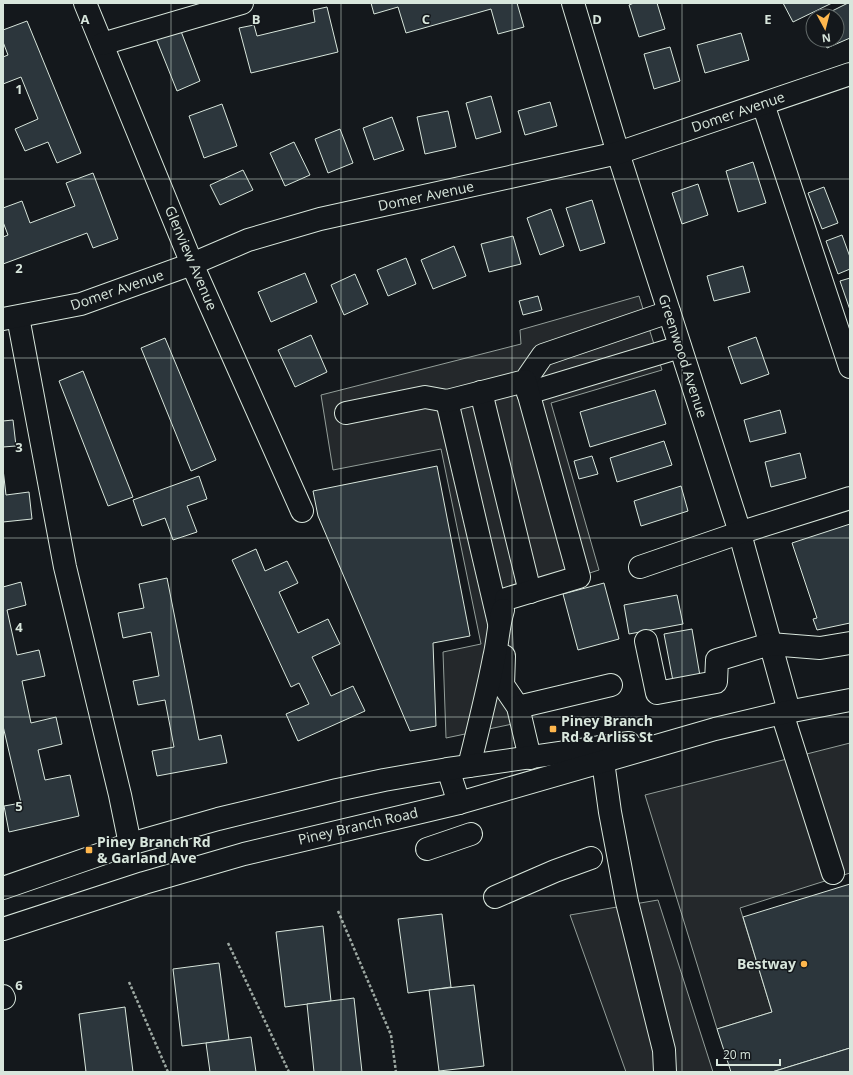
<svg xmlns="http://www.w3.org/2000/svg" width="853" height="1075" font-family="'Open Sans',sans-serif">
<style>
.parking{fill:#24282b;stroke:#939e99}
.building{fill:#2c363c;stroke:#d8e6dc}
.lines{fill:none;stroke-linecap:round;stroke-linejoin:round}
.minor-casing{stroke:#d8e6dc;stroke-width:24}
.major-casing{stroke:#d8e6dc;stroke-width:24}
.path{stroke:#9da8a2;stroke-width:2.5;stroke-dasharray:3 2;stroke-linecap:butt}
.minor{stroke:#14181c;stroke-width:22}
.major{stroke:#14181c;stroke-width:22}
.grid{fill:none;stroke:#d8e6dc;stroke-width:1;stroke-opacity:0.55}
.poi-dot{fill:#ffb74d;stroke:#14181c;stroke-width:1.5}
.labels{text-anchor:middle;stroke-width:3;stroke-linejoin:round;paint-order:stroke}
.street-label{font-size:14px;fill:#d8e6dc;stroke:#14181c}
.poi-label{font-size:14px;font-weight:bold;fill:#d8e6dc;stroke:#14181c;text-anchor:start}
.grid-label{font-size:13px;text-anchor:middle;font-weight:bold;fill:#d8e6dc;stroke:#14181c;stroke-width:3;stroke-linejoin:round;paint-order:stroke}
</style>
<rect width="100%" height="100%" fill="#14181c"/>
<!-- parking -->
<g class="parking">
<polygon points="639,296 662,370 551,403 599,570 511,598 515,693 522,722 446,738 443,652 481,644 441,449 333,470 321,395 521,344 520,330"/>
<polygon points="850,743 850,873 740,908 772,1012 717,1029 645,795"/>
<polygon points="658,900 713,1072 626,1072 570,915"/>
</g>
<!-- building -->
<g class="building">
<polygon points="371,3 517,3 524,27 498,34 491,9 406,33 398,7 374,14"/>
<polygon points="634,3 657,3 665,29 639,37 629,5"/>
<polygon points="783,3 832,3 793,22"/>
<polygon points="848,3 850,3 850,38 827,48 823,40 837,40 837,16 822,16"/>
<polygon points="327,7 338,52 251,73 239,28 254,25 257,36 315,22 313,10"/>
<polygon points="27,21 81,153 57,163 48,142 25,151 15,129 38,119 21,77 3,84 3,57 8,55 3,42 3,30"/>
<polygon points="179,26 200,81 177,91 155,36"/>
<polygon points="741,33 749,60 705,73 697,45"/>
<polygon points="670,47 680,81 654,89 644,54"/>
<polygon points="491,96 501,132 476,139 466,103"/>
<polygon points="550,102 557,126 525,135 518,111"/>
<polygon points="222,104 237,146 204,158 189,116"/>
<polygon points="448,111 456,147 425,154 417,117"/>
<polygon points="392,117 404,150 374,160 363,128"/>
<polygon points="340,129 353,163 328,173 315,139"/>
<polygon points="294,142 310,175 285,186 270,153"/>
<polygon points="753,162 766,203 738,212 726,171"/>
<polygon points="243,170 253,190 220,205 210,185"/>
<polygon points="93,173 118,239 93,248 87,233 3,264 3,237 8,235 3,222 3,208 22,201 30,223 75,206 66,183"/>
<polygon points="698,184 708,215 682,224 672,193"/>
<polygon points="824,187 838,223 822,229 808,193"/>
<polygon points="592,200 605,243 580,251 566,208"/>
<polygon points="551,209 564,246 540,255 527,218"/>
<polygon points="842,235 850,257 850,269 838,274 826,241"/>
<polygon points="513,236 521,264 489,272 481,244"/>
<polygon points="454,246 466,276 433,289 421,260"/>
<polygon points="406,258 416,284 388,296 377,270"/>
<polygon points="743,266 750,292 714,301 707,276"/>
<polygon points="305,273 317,302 271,322 258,292"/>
<polygon points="355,274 368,304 344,315 331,285"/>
<polygon points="850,278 850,310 840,281"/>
<polygon points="538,296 542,310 523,315 519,301"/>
<polygon points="311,335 327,372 295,387 278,350"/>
<polygon points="756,337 769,374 741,384 728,347"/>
<polygon points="165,338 216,460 191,471 141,348"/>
<polygon points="83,371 133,497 108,506 59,381"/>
<polygon points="655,390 666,424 590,447 580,412"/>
<polygon points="780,410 786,433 750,442 744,420"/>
<polygon points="13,420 16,446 3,447 3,421"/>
<polygon points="664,441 672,465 617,482 610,458"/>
<polygon points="800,453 806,478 771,487 765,462"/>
<polygon points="592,456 598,474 579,479 574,461"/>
<polygon points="437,466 470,636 433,643 436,726 410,731 318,516 313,491"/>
<polygon points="3,469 6,495 29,492 32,519 3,522"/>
<polygon points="199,476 207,499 187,506 197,532 173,540 165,518 142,526 133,500"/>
<polygon points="681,486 688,511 641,526 634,501"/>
<polygon points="850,524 850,623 817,630 813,619 817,618 792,543"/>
<polygon points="256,549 265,571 287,561 298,583 279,592 298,633 328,619 340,644 312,657 331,696 353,686 365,711 298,741 286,714 309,704 299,683 291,687 232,560"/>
<polygon points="167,578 199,740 221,735 227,763 157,776 152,751 174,747 165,700 138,705 133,681 159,676 151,632 123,638 118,613 144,608 139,584"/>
<polygon points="21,582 26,605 7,610 17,655 39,650 45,676 22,681 31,723 56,717 62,744 38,750 45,780 70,775 79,816 9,832 4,806 21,803 3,726 3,587"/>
<polygon points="604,583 619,639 578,650 563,594"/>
<polygon points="677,595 683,624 629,634 624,605"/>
<polygon points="692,629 700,676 673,681 664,634"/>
<polygon points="850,884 850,1048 772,1072 731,1072 717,1029 772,1012 743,917"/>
<polygon points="442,914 451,987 408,993 398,919"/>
<polygon points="323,926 331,1001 285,1007 276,932"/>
<polygon points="219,963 229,1040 182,1046 173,969"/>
<polygon points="474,985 484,1066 439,1071 429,990"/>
<polygon points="354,998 362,1072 314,1072 307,1004"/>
<polygon points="125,1007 133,1072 86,1072 79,1014"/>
<polygon points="251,1037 256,1072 210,1072 206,1043"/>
<polygon points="850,1048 850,1072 772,1072"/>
</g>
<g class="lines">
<!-- minor casing -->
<g class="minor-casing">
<g id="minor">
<polyline points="85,3 192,264 302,511"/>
<polyline points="573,3 618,153 737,523 789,711"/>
<polyline points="102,44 242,3"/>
<polyline points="763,104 850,367"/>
<polyline points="18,317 65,567 120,795 130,844"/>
<polyline points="3,319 81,304 192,264 248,240 320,219 618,153 850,74"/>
<polyline points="481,392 530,592"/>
<polyline points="528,393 680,347"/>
<polyline points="447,401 499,623"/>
<polyline points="346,413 425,397 447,401 525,381 543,355 669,312"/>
<polyline points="640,567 739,533 850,498"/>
<polyline points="506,599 579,577 525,381"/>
<polyline points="646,641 657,693 716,682 717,660 770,644 820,648 850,643"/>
<polyline points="504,656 503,685 518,707 530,758"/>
<polyline points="518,707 611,685"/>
<polyline points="782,713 833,873"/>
<polyline points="601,747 610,812 627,902 664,1050 665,1072"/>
<path d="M469 766C478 730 487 694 494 658 498 642 498 626 503 610"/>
<polyline points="448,769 459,803"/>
<polyline points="427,849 471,834"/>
<polyline points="495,897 555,871 591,858"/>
<polyline points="3,996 4,998"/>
</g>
</g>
<!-- major casing -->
<g class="major-casing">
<g id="major">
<polyline points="3,888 130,844 218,819 337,790 384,780 448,769 629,743"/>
<polyline points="3,929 144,883 244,854 459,803 715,729 782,713 850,700"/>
</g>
</g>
<!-- path -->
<g class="path">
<polyline points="338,911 391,1035 396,1072"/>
<polyline points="228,943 289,1072"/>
<polyline points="129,982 168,1072"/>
</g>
<!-- minor -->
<use href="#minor" class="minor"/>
<!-- major -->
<use href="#major" class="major"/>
</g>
<!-- grid -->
<path class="grid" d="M171 3V1072M341 3V1072M512 3V1072M682 3V1072M3 179H850M3 358H850M3 538H850M3 717H850M3 896H850"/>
<!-- markers -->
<g class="poi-dot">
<rect x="549" y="725" width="8" height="8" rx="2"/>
<rect x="85" y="846" width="8" height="8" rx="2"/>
<circle cx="804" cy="964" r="4"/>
</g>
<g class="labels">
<!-- street labels -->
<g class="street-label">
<text transform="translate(738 112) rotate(-19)" y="5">Domer Avenue</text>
<text transform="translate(426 196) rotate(-12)" y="5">Domer Avenue</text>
<text transform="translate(191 258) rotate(67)" y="5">Glenview Avenue</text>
<text transform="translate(117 290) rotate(-19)" y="5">Domer Avenue</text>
<text transform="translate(683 356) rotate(72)" y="5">Greenwood Avenue</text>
<text transform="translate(358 826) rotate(-13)" y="5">Piney Branch Road</text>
</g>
<!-- poi labels -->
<g class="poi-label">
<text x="561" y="726">Piney Branch<tspan x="561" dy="16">Rd &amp; Arliss St</tspan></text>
<text x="97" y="847">Piney Branch Rd<tspan x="97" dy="16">&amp; Garland Ave</tspan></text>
<text x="796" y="969" text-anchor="end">Bestway</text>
</g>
</g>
<g class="grid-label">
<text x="85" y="24">A</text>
<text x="256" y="24">B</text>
<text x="426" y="24">C</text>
<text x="597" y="24">D</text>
<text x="768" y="24">E</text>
<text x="19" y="94">1</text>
<text x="19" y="273">2</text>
<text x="19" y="452">3</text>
<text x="19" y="632">4</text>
<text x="19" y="811">5</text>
<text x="19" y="990">6</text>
</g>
<!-- border -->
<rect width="853" height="1075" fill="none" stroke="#d8e6dc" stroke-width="8"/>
<!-- north arrow -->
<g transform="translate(825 28) rotate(173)"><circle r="19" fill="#14181c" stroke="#626a69"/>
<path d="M0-3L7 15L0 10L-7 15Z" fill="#ffb74d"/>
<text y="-6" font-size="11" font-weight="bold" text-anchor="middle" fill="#d8e6dc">N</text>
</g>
<!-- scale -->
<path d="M717 1059v6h63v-6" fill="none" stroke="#d8e6dc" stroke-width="2"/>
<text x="723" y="1059" font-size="12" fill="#d8e6dc" stroke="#14181c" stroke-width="3" paint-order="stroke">20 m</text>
</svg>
